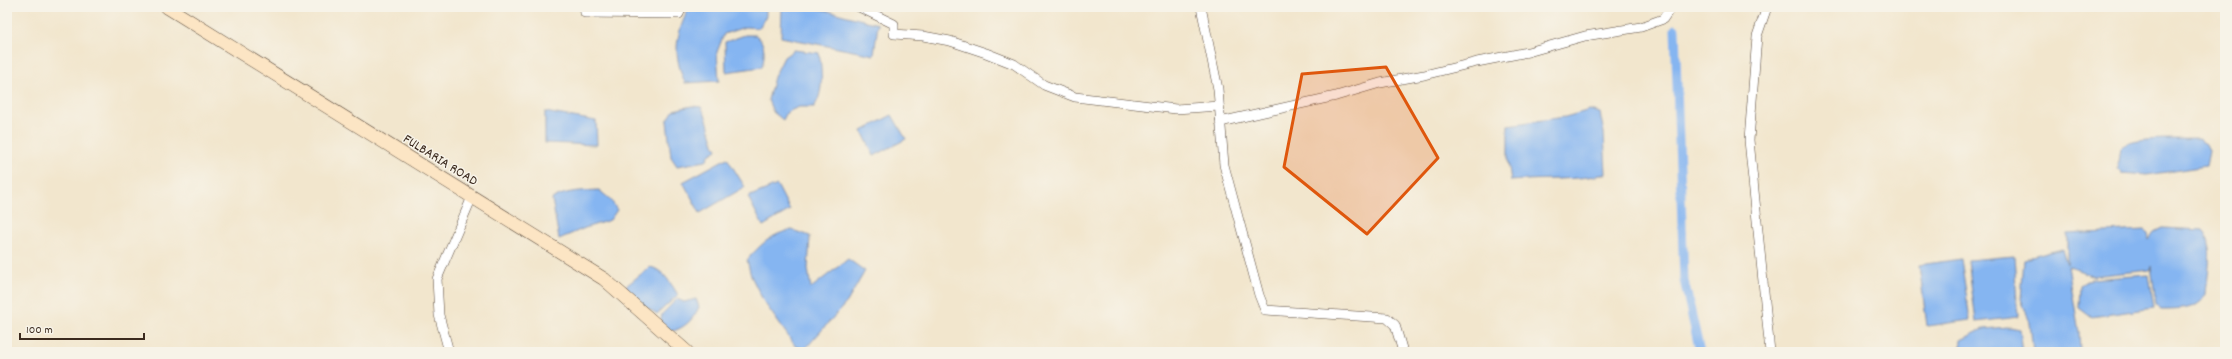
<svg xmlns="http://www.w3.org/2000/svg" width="2232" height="359" font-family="Dekko,sans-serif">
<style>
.water{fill:#85b5f1;stroke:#607088}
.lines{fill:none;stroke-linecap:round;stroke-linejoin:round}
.canal{stroke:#85b5f1;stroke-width:9}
.street-casing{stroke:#564638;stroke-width:10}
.secondary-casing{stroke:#564638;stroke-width:14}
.street{stroke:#fff;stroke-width:9}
.secondary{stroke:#fce5c4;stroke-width:13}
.marked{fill:#df570d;fill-opacity:0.2;stroke:#df570d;stroke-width:3;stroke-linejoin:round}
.labels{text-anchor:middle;stroke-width:3;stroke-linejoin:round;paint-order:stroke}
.street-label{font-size:14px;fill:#3b2a1e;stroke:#f7f3e8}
</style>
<rect width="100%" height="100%" fill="#f7f3e8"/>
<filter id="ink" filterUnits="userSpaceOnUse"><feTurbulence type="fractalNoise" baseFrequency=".025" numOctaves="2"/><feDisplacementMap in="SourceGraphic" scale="8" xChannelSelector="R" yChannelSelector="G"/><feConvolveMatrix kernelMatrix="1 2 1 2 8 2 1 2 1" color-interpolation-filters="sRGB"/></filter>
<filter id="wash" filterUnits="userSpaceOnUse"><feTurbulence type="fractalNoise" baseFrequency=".012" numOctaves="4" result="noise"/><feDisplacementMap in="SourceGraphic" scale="16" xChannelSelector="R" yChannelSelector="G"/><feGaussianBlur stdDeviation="0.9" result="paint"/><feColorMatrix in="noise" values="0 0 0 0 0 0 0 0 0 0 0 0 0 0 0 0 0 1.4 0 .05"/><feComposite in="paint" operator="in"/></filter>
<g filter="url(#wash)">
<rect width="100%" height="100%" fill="#f2e6cd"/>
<!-- water -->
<g class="water">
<path d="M689 7H766V16L759 28 745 27 724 34 717 52 719 81 685 83C672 52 676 36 689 7Z"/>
<polygon points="782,7 813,7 878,24 874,55 781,37"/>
<path d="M745 35H756C766 44 765 55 762 67L726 72 725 42Z"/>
<path d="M794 50 819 53C822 69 824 93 814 107H799L787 112 783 120 773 112 768 100 774 77 784 57Z"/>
<path d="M692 106 701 107C710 120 709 136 717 150L709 155 706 161 677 166 671 157 667 121 674 110Z"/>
<path d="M1590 110 1600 113 1604 133 1606 174C1575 181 1543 178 1511 181L1508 160V125L1565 117Z"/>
<polygon points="545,112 596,121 597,145 545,143"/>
<polygon points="892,115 906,139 874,156 862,131"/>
<path d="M2198 139 2206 144 2209 151 2206 166 2147 175 2121 173 2117 169 2120 148C2133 136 2178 140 2198 139Z"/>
<polygon points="727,158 745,187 700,213 683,182"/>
<polygon points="777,185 790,210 763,226 748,197"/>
<path d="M599 190 611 200 617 210 610 220 585 228 559 239 552 199C566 190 584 191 599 190Z"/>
<path d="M2162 228 2203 230C2215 241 2207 278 2206 294 2200 310 2177 310 2162 310L2156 305 2151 266 2150 270 2093 276 2068 266 2079 332 2080 352H2033L2030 323 2021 299 2024 259 2062 249 2067 264V234L2144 230 2148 233 2149 239 2154 232Z"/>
<path d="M792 230 810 236 808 269 811 288 848 259 865 271 847 302 805 349 796 347 764 302 751 276 747 260C760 245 772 233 792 230Z"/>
<polygon points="2014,256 2018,317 1976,322 1968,260"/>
<polygon points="1961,259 1970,320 1927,326 1919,265"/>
<path d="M650 267C663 269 672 285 678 295L657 314 625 294 626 286Z"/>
<polygon points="2149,275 2154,308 2091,317 2079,308 2080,285 2090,279"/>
<path d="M677 299 684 302 696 299 699 307C693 320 684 329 669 332L660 327 662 314Z"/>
<polygon points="2009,327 2020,329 2023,352 1960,352 1961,340 1983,329"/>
</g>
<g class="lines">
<!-- canal -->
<polyline class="canal" points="1675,29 1684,280 1700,352"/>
</g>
</g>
<g filter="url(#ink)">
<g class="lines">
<!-- street casing -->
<g class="street-casing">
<g id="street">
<polyline points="584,7 585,13 679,14 682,7"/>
<polyline points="859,7 894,24 894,34 923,36 950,41 986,53 1014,64 1044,85 1075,97 1176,109 1219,106"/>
<polyline points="1201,7 1218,89 1224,165 1259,295 1265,310 1387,318 1395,325 1403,352"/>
<polyline points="1767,7 1757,36 1749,140 1770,352"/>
<polyline points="1220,122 1336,96 1380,83 1424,75 1477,62 1528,52 1585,36 1641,27 1663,19 1671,7"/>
<polyline points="449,352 439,315 437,279 472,197"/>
</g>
</g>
<!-- secondary casing -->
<g class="secondary-casing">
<polyline id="secondary" points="167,7 604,279 687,352"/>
</g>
<!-- street -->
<use href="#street" class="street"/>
<!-- secondary -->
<use href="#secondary" class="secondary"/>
</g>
</g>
<!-- marked area -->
<path class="marked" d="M1386 67 1438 158 1367 234 1284 167 1302 74Z"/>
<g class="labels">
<!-- street labels -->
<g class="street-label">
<text transform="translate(441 159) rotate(32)" y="5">FULBARIA ROAD</text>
</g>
</g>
<!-- margin -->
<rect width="2232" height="359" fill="none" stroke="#f7f3e8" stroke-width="24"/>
<!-- scale -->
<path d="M20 333v6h124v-6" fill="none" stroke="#3b2a1e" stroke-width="2"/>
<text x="26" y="333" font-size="12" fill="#3b2a1e" stroke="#f7f3e8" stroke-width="3" paint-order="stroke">100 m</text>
</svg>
